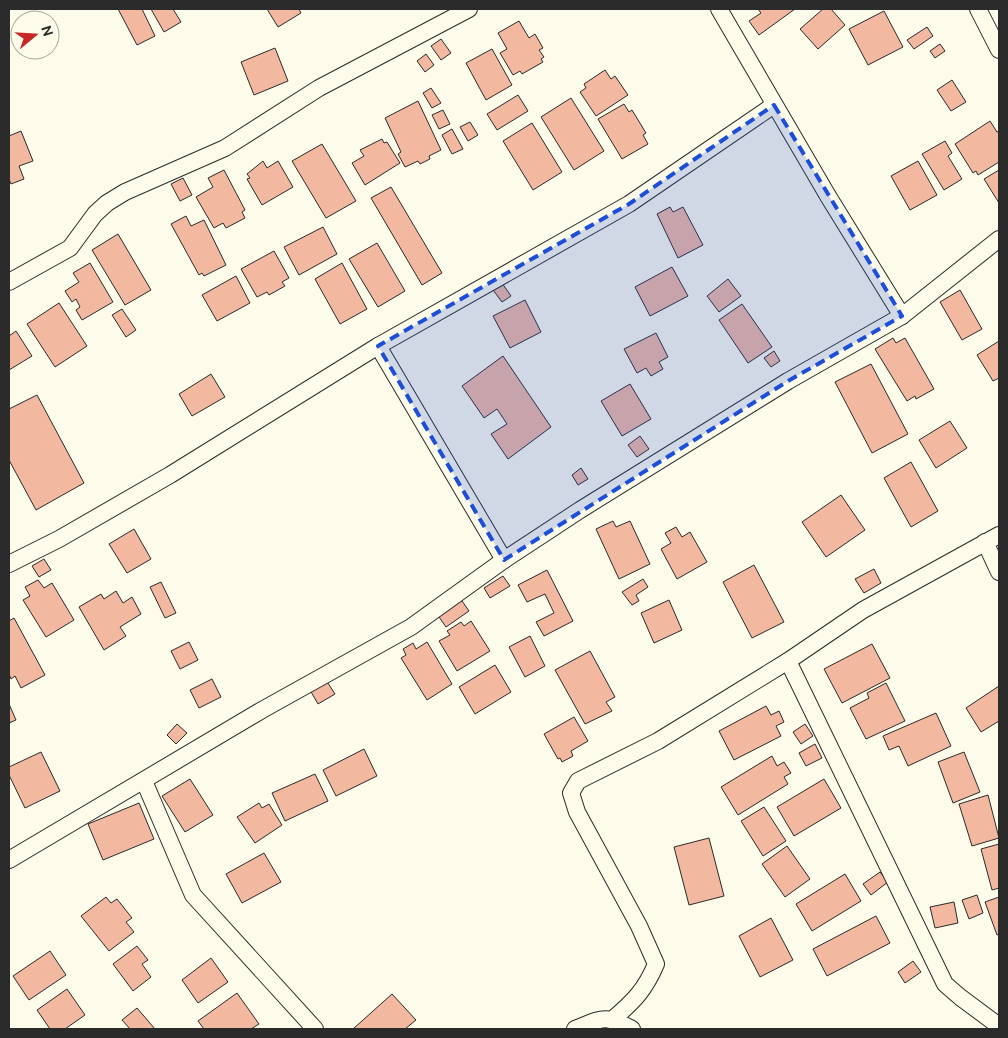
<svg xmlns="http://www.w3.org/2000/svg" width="1008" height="1038" font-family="Ubuntu,sans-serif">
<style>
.building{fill:#f2b8a0;stroke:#2b2b2b}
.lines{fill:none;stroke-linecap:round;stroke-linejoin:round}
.street-casing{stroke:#2b2b2b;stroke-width:18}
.street{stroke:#fdfbea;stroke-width:16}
.marked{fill:#1d4ed8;fill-opacity:0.2;stroke:#1d4ed8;stroke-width:4;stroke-dasharray:10 6;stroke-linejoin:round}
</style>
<rect width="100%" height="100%" fill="#fdfbea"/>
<!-- building -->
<g class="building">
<polygon points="118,9 142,9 155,36 137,45"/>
<polygon points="151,9 173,9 181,22 164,32"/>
<polygon points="267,9 299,9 301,13 278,27"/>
<polygon points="758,9 795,9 759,35 749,21 761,13"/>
<polygon points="823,9 831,9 845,25 818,49 800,29"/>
<polygon points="884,11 903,47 868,65 849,29"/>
<polygon points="519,21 529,38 535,34 543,48 539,50 544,57 541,59 543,62 522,74 520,71 513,75 500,53 507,49 498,33"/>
<polygon points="927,27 933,36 914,49 907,40"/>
<polygon points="441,39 451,53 441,60 431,46"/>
<polygon points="940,44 945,51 935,58 930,51"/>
<polygon points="275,48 288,81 254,95 241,62"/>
<polygon points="492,49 512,85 486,100 466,63"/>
<polygon points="426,54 434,65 425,72 417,61"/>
<polygon points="605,70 611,79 615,76 628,95 596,116 580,92 586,88 584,84"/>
<polygon points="952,80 966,102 951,111 937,90"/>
<polygon points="431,88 441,103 432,108 423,93"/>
<polygon points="518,95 528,111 497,130 487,114"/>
<polygon points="571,98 604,151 574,170 541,117"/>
<polygon points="418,101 441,150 429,156 430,159 420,164 418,161 405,167 398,154 401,152 385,118"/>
<polygon points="624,104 629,112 632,110 646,133 643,135 648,144 622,159 598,119"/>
<polygon points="443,110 450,124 439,129 432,115"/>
<polygon points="990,121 997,132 999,131 999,162 978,175 976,171 973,173 955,144"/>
<polygon points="470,122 478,135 468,141 460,127"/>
<polygon points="532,123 562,172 533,190 503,141"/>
<polygon points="452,129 463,149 452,154 442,135"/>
<polygon points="21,131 33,161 19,166 24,179 11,184 9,179 9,136"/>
<polygon points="382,139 384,143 387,142 400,163 365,185 352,163 364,156 360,150"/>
<polygon points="945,141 952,153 948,156 962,179 944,190 922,154"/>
<polygon points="322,144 356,201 326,218 292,161"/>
<polygon points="263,161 267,168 278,161 293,187 262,205 247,179 250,178 247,174"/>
<polygon points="918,161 937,195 910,210 891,176"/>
<polygon points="224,170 245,210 242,212 245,218 226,228 223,223 214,228 196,197 213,187 208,178"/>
<polygon points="999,170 999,203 984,179"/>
<polygon points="183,178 192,195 180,201 171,184"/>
<polygon points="391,187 442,273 422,285 371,198"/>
<polygon points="670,207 673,212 683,207 703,245 678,258 657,214"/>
<polygon points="186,216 191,226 204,220 226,265 204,276 202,273 199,275 171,224"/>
<polygon points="323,227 337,254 299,275 284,247"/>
<polygon points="118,234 151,290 125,305 92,250"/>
<polygon points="377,243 405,291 378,307 349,259"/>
<polygon points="274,251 289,278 282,282 285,286 269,295 267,292 257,297 241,269"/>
<polygon points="90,263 113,302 82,320 76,310 80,307 76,299 72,302 65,291 79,282 73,273"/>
<polygon points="342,263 367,309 340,324 315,279"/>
<polygon points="672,267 688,296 650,316 635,287"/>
<polygon points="236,276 250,303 217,321 202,295"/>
<polygon points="728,279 741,296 719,312 707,296"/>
<polygon points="502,283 511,296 502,302 493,290"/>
<polygon points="960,290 982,329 962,340 940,302"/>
<polygon points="525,300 541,332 510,348 493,316"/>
<polygon points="59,303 87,346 55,367 27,324"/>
<polygon points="742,304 772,347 748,363 719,320"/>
<polygon points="122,309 136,330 126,337 112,315"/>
<polygon points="16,331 32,356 9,370 9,336"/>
<polygon points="656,333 668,357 659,362 663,369 651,376 646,368 637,373 624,349"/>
<polygon points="893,338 896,343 905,338 934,389 916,399 915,396 907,401 875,349"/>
<polygon points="999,341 999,378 993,381 977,355"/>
<polygon points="774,351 780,361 771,367 764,358"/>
<polygon points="503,356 551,427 508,459 491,434 507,424 497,409 484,418 462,386"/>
<polygon points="871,364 908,434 872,453 835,382"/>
<polygon points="211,374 225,397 192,416 179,394"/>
<polygon points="630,384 651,419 622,436 601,401"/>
<polygon points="37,395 84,483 36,510 9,460 9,409"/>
<polygon points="950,421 967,448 936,468 919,440"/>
<polygon points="640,436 649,449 637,457 628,445"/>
<polygon points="911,462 938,511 911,527 884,478"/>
<polygon points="581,468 588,479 578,485 572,475"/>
<polygon points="841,495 865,530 826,557 802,522"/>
<polygon points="613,521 616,527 630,521 650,564 619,579 596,529"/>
<polygon points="676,527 682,537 690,532 707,562 677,579 661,549 671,543 665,533"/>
<polygon points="134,529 151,559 127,573 109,544"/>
<polygon points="44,559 51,570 39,577 32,566"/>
<polygon points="754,565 784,622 752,638 723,582"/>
<polygon points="874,569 881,583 864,593 855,579"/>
<polygon points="547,570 573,621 544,636 536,622 554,613 545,594 527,602 518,585"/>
<polygon points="503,576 510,586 490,598 484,588"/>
<polygon points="643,579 648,587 636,595 639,601 632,605 622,592"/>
<polygon points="38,580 44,588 52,583 74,620 46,637 23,600 30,596 25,587"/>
<polygon points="161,582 176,613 165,618 150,587"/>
<polygon points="116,591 123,603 132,597 141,614 120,627 126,636 104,650 79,607 101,594 104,599"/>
<polygon points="460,598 469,611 446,627 437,614"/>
<polygon points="669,600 682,630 654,643 641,613"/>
<polygon points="14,618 45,675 21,688 15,676 11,679 9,674 9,621"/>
<polygon points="471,621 490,651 457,671 439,641 450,635 447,631 461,622 464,626"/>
<polygon points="530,636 545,666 525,677 509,647"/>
<polygon points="189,642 198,660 180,669 171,651"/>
<polygon points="427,642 452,684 427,700 401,658 406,655 403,649 413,643 416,649"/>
<polygon points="872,644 890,678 842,703 824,669"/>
<polygon points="590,651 615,697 606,702 612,711 585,724 555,670"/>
<polygon points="495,665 511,692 475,714 459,687"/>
<polygon points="212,679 221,697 199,708 190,690"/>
<polygon points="326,680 335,694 318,704 310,690"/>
<polygon points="886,683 905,721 866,739 850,708 869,698 867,693"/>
<polygon points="999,686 999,721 981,732 966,708"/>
<polygon points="9,704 16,720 9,723"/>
<polygon points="766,706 771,715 779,711 784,722 776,726 781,736 734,760 719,731"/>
<polygon points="936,713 951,746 908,766 899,746 889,750 883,736"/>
<polygon points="574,717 588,741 571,751 573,756 562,762 560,758 558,759 544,734"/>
<polygon points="177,724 187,733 176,744 167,735"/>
<polygon points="805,724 813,736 801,744 793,732"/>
<polygon points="815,744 822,758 806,766 799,753"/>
<polygon points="364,749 377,776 336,796 323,770"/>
<polygon points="41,752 60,791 25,808 9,775 9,767"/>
<polygon points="964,752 980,792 953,803 938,762"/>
<polygon points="772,756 777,766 784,762 791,773 784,777 788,784 738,815 721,787"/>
<polygon points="315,774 328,801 285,821 272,793"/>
<polygon points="190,779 213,815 185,832 162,796"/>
<polygon points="824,779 841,808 794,836 777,807"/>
<polygon points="988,795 999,838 972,846 959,804"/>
<polygon points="139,803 154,839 103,860 88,824"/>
<polygon points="259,803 262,808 269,804 282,825 255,843 237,817"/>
<polygon points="764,807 786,841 763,856 741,821"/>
<polygon points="709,838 724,896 689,905 674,847"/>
<polygon points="999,844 999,888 992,890 981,849"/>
<polygon points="787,846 810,879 785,897 762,864"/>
<polygon points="264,853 281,882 242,903 226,874"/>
<polygon points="880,872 888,882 871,895 863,884"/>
<polygon points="845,874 861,901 812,931 796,904"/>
<polygon points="977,895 983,913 969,919 962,900"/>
<polygon points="106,897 111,903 117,899 132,918 126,922 134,932 109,951 81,916"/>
<polygon points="999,897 999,934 997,935 985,902"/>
<polygon points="954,902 958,923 935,928 930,907"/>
<polygon points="876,916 890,943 827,976 813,949"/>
<polygon points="771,918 793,960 760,977 739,936"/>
<polygon points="137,946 148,960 142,964 151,977 133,991 113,964"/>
<polygon points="50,951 66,975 29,1000 13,976"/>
<polygon points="211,958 228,982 198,1003 182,980"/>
<polygon points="913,961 921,972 905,983 898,972"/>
<polygon points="67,989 85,1015 65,1029 50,1029 37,1010"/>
<polygon points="237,993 259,1024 251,1029 204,1029 198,1021"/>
<polygon points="392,994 416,1020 405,1029 353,1029"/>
<polygon points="137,1008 155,1029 130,1029 122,1020"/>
</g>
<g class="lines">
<!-- street casing -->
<g class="street-casing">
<g id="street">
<polyline points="719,9 828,196 902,316"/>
<polyline points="978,9 999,50"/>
<polyline points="9,282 70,248 95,214 107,203 125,192 225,148 319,88 469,9"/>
<polyline points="378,346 504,560"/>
<polyline points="985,542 999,572"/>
<polyline points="9,564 59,539 170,475 378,346 629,204 774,105"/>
<polyline points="788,661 945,984 960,997 999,1026"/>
<polyline points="144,781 193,895 315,1029"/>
<polyline points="9,860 262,710 411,627 504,560 580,510 788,381 902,316 999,239"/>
<path d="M613 1019C634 1001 645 990 656 964L639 926 577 812 571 793 578 781 658 741 788 661 863 610 999 535"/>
<path d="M575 1029C603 1018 604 1014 632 1029"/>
</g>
</g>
<!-- street -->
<use href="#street" class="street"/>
</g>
<!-- marked area -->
<path class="marked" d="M774 105 902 316 788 381 504 560 378 346 629 204Z"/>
<!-- border -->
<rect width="1008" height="1038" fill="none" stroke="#2b2b2b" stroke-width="20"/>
<!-- north arrow -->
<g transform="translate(35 35) rotate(72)"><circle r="24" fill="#fdfbea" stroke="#a9a89e"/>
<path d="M0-4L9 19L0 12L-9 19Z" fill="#c62828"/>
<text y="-8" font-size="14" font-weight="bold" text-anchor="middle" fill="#2b2b2b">N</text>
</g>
</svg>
